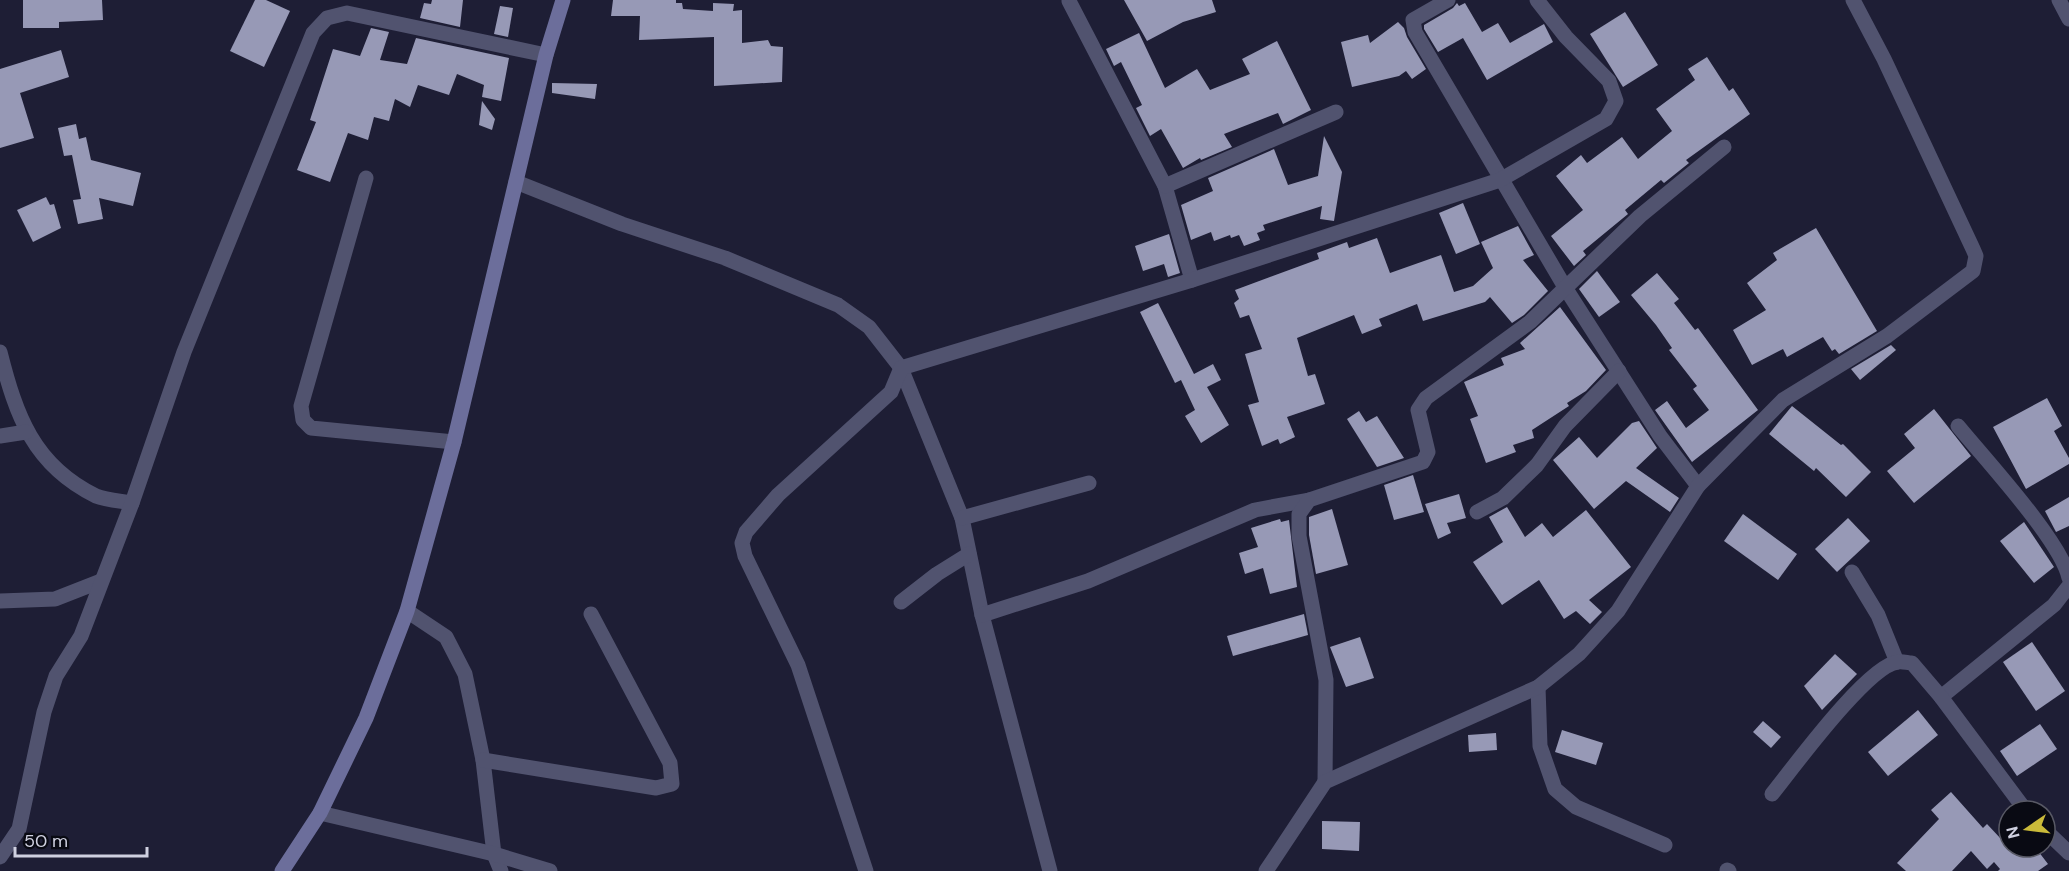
<svg xmlns="http://www.w3.org/2000/svg" width="2069" height="871" font-family="'DM Sans',sans-serif">
<style>
.building{fill:#9799b6}
.lines{fill:none;stroke-linecap:round;stroke-linejoin:round}
.street{stroke:#51536f;stroke-width:15}
.secondary{stroke:#6c6e9b;stroke-width:15}
</style>
<rect width="100%" height="100%" fill="#1e1e35"/>
<!-- building -->
<g class="building">
<polygon points="23,0 102,0 103,20 59,22 59,28 23,28"/>
<polygon points="255,0 266,0 290,11 264,67 230,51"/>
<polygon points="432,0 463,0 460,27 420,18 424,3 431,4"/>
<polygon points="613,0 676,0 676,3 682,3 683,9 713,11 713,3 734,4 733,11 742,10 742,43 768,40 771,46 783,47 782,82 714,86 714,37 639,40 640,16 611,16"/>
<polygon points="1124,0 1212,0 1216,12 1183,22 1147,41"/>
<polygon points="1457,3 1459,6 1465,3 1482,32 1498,23 1510,43 1544,24 1553,42 1487,80 1463,38 1438,52 1424,29 1424,25 1453,8"/>
<polygon points="500,6 513,8 508,37 494,34"/>
<polygon points="1625,12 1658,65 1623,87 1590,34"/>
<polygon points="1398,22 1404,28 1407,37 1426,69 1412,79 1406,71 1399,76 1352,87 1341,42 1368,35 1370,43"/>
<polygon points="371,28 389,32 380,60 407,64 416,38 509,58 501,101 482,97 484,85 457,74 449,95 418,85 410,107 395,99 389,121 374,117 368,140 348,133 330,182 297,170 316,122 310,120 333,49 360,56"/>
<polygon points="1139,33 1165,88 1197,69 1210,90 1250,74 1242,59 1277,41 1311,110 1283,124 1278,113 1224,134 1232,147 1201,160 1200,158 1183,168 1161,129 1150,136 1136,108 1142,105 1121,62 1114,66 1106,49"/>
<polygon points="61,50 69,77 20,93 34,138 0,148 0,69"/>
<polygon points="1707,57 1729,91 1733,88 1750,114 1686,160 1689,163 1664,183 1661,180 1625,210 1628,214 1583,251 1586,255 1574,266 1551,236 1583,210 1556,176 1581,155 1587,163 1622,137 1638,159 1672,131 1656,109 1695,80 1688,69"/>
<polygon points="552,83 597,84 595,99 552,93"/>
<polygon points="482,101 495,119 492,130 479,125"/>
<polygon points="76,124 79,139 86,137 91,160 141,173 133,206 99,198 103,219 78,224 73,200 81,199 72,155 64,156 58,128"/>
<polygon points="1324,136 1342,172 1334,221 1320,219 1322,206 1263,225 1265,230 1257,233 1260,240 1244,246 1239,235 1231,238 1230,235 1214,241 1211,232 1191,240 1181,205 1213,191 1208,178 1274,149 1288,185 1318,176"/>
<polygon points="46,197 50,205 54,204 61,228 33,242 17,210"/>
<polygon points="1463,203 1480,244 1456,254 1439,213"/>
<polygon points="1518,226 1534,255 1523,260 1548,291 1524,315 1512,323 1490,297 1485,302 1423,321 1417,304 1379,319 1382,326 1362,334 1354,315 1297,338 1308,376 1315,374 1325,404 1287,417 1295,437 1280,444 1278,439 1262,446 1248,405 1259,402 1245,354 1262,349 1249,315 1240,318 1234,303 1239,299 1235,290 1319,259 1317,253 1347,242 1349,248 1377,238 1390,273 1441,255 1454,292 1473,286 1493,268 1481,242"/>
<polygon points="1816,228 1877,331 1839,354 1835,349 1832,351 1823,337 1787,357 1783,349 1752,365 1733,330 1766,310 1747,283 1777,260 1773,253"/>
<polygon points="1169,234 1180,273 1168,277 1164,264 1143,271 1135,246"/>
<polygon points="1597,271 1620,302 1599,317 1579,289"/>
<polygon points="1657,273 1679,299 1674,303 1695,330 1698,328 1758,410 1692,462 1655,410 1667,401 1686,428 1709,410 1693,389 1697,386 1669,350 1672,348 1656,325 1631,295"/>
<polygon points="1158,303 1194,374 1213,364 1221,380 1207,387 1229,425 1201,443 1185,416 1195,410 1181,380 1175,383 1140,312"/>
<polygon points="1560,307 1606,370 1586,391 1567,403 1569,406 1532,430 1534,438 1513,445 1516,452 1486,463 1470,419 1478,416 1464,382 1504,365 1501,358 1525,349 1520,343"/>
<polygon points="1891,345 1896,350 1860,380 1851,369"/>
<polygon points="2047,398 2062,426 2054,431 2069,458 2069,464 2026,489 1993,427"/>
<polygon points="1792,406 1841,445 1843,444 1871,472 1846,497 1816,468 1814,471 1769,434"/>
<polygon points="1934,409 1971,456 1914,503 1887,471 1915,448 1904,434"/>
<polygon points="1359,411 1366,422 1377,416 1404,458 1377,467 1347,419"/>
<polygon points="1639,421 1657,448 1636,468 1679,498 1670,512 1626,481 1594,509 1553,460 1579,437 1597,458 1632,423"/>
<polygon points="1413,475 1424,512 1394,520 1384,485"/>
<polygon points="1459,494 1466,518 1447,523 1451,533 1438,539 1425,504"/>
<polygon points="2069,497 2069,526 2056,532 2045,511"/>
<polygon points="1507,507 1525,537 1542,523 1553,537 1586,510 1631,567 1589,600 1602,612 1590,624 1576,611 1564,619 1539,580 1502,605 1473,562 1503,542 1489,517"/>
<polygon points="1332,509 1348,565 1316,574 1309,535 1309,517"/>
<polygon points="1743,514 1797,554 1778,580 1724,541"/>
<polygon points="1848,518 1870,541 1837,572 1815,549"/>
<polygon points="1280,519 1281,522 1289,520 1297,587 1270,594 1263,568 1245,574 1239,553 1258,547 1251,528"/>
<polygon points="2024,522 2054,567 2034,583 2000,541"/>
<polygon points="1304,614 1308,635 1233,656 1227,636"/>
<polygon points="1360,637 1374,678 1346,687 1330,647"/>
<polygon points="2032,642 2065,691 2036,711 2003,662"/>
<polygon points="1835,654 1857,674 1822,710 1804,686"/>
<polygon points="1918,710 1938,735 1888,776 1868,752"/>
<polygon points="1763,721 1781,737 1771,748 1753,732"/>
<polygon points="2040,724 2057,749 2017,776 2000,751"/>
<polygon points="1562,730 1603,743 1596,765 1555,752"/>
<polygon points="1496,733 1497,750 1469,752 1468,735"/>
<polygon points="1951,792 1983,828 1987,824 2017,856 2029,847 2035,847 2048,864 2038,871 1998,871 2000,869 1994,862 1987,869 1971,851 1952,871 1906,871 1897,863 1939,819 1931,810"/>
<polygon points="1322,821 1360,822 1359,851 1322,849"/>
</g>
<g class="lines">
<!-- street -->
<g class="street">
<polyline points="1448,0 1413,20 1415,32 1566,289 1660,436 1698,486"/>
<polyline points="2059,0 2069,19"/>
<polyline points="1069,1 1165,186 1192,280"/>
<polyline points="366,178 301,406 303,420 311,428 454,442"/>
<polyline points="516,182 622,224 725,258 838,305 869,327 901,368 962,518 982,615 1050,871"/>
<polyline points="1165,186 1336,112"/>
<path d="M0 352C16 415 33 465 96 496 106 500 121 501 132 503"/>
<path d="M1958 426C1985 459 2061 541 2069 578"/>
<polyline points="0,436 26,432"/>
<polyline points="1477,512 1503,498 1537,465 1565,426 1619,371"/>
<polyline points="962,518 1089,483"/>
<polyline points="1852,572 1878,615 1897,662"/>
<polyline points="0,601 55,599 101,581"/>
<polyline points="901,602 937,574 969,554"/>
<polyline points="407,611 446,637 465,674 483,760 494,854 501,871"/>
<polyline points="982,615 1088,581 1255,510 1309,500"/>
<polyline points="1538,687 1540,746 1555,789 1576,807 1665,845"/>
<polyline points="1941,697 2054,605 2069,586"/>
<polyline points="483,760 656,788 672,784 670,763 591,614"/>
<polyline points="1325,782 1326,680 1299,536 1299,514 1309,500 1423,462 1428,452 1418,410 1426,398 1530,322 1640,216 1724,147"/>
<path d="M1772 794C1793 768 1868 665 1898 662 1902 661 1908 663 1912 663L1941 697 2026 811"/>
<polyline points="320,813 494,854 550,871"/>
<polyline points="2045,830 2069,853"/>
<polyline points="0,857 19,829 44,712 56,676 81,636 132,503 184,352 313,33 327,18 347,13 546,55"/>
<polyline points="1727,870 1729,871"/>
<polyline points="866,871 798,665 745,556 742,543 746,532 778,495 891,392 901,368 1192,280 1500,180 1606,119 1616,101 1609,81 1566,37 1537,0"/>
<polyline points="1266,871 1325,782 1538,687 1579,654 1618,611 1698,486 1783,400 1887,336 1973,271 1976,256 1973,249 1884,59 1853,0"/>
</g>
<!-- secondary -->
<polyline class="secondary" points="282,871 320,813 366,718 407,611 454,442 546,55 563,0"/>
</g>
<!-- north arrow -->
<g transform="translate(2027 829) rotate(256)"><circle r="28" fill="#090a13" stroke="#585965" stroke-width="1.5"/>
<path d="M0-4.5L10 22L0 15L-10 22Z" fill="#caba3a"/>
<text y="-9" font-size="16" font-weight="bold" text-anchor="middle" fill="#cfd0e0">N</text>
</g>
<!-- scale -->
<path d="M15 847v9h132v-9" fill="none" stroke="#cfd0e0" stroke-width="3"/>
<text x="24" y="847" font-size="18" fill="#cfd0e0" stroke="#090a13" stroke-width="4.5" paint-order="stroke">50 m</text>
</svg>
